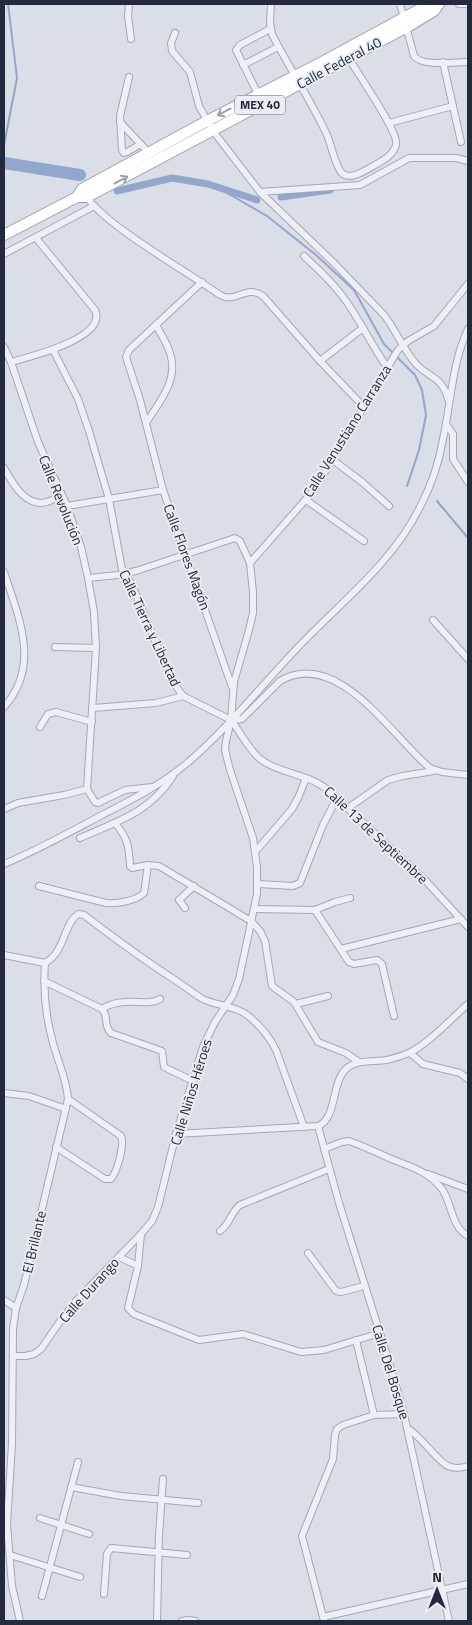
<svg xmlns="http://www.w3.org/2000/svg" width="472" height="1625" font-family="'Titillium Web',sans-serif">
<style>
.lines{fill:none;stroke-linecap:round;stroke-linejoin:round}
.stream{stroke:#91a7cb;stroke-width:2}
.canal{stroke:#91a7cb;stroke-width:7}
.river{stroke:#91a7cb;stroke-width:12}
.minor-casing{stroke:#a3a8b4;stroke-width:8}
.primary-casing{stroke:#99a0b4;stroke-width:12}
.minor{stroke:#edeff5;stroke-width:6}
.primary{stroke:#fff;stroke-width:10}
.oneway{stroke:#9c9fa8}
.labels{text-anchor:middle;stroke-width:4;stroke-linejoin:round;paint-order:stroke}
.shield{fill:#e9edf5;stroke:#5e6475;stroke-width:1}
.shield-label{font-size:12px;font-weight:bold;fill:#232a3e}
.street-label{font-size:14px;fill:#232a3e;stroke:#e9edf5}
</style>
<rect width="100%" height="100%" fill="#dadee7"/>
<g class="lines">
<!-- stream -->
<g class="stream">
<polyline points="4,145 17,78 8,4"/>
<polyline points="215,186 267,216 316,255 354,290 384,344 415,375 422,390 426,415 419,450 407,486"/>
<polyline points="437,501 468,538"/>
</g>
<!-- canal -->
<g class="canal">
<polyline points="117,191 172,178 208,184 257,200"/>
<polyline points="281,197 330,190"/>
</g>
<!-- river -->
<polyline class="river" points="4,163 80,175"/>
<!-- minor casing -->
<g class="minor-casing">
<g id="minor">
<polyline points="129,4 128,16 131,39"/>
<path d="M271 4 270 23 272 34C289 68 311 100 327 135 331 144 336 169 343 174 350 179 361 173 368 169 378 163 393 157 396 145 400 133 355 70 347 55"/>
<path d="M400 4 414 56C422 67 455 62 468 62"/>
<polyline points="459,4 468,4"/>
<path d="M175 33 171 43 172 51 190 72 199 106 213 131 260 192 334 263 384 315C396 330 403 350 417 365 430 378 443 378 448 399"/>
<polyline points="443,62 461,142"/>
<polyline points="243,65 278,47"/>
<polyline points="129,77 120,116 122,150 124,153 127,152 141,144"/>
<polyline points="259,96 236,50 240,45 270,29"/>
<polyline points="120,122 148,152"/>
<polyline points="389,123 453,106"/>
<polyline points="260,192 360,185 409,158 456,158 468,161"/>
<path d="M85 195C95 209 110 221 124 231 155 254 188 273 220 295 236 304 246 284 263 296L320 361 364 407"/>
<polyline points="4,254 94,206"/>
<path d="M304 256C319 270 334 284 346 301 361 322 372 346 387 367"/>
<polyline points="202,282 129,350 126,357 140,400 163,490 232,687"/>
<polyline points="4,347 11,362 38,442 67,506 81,547 88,578 94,612 96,648 87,789 95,802 98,803 125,790 152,787"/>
<path d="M53 350 78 399 89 431 109 499 122 569 132 585 171 679 183 696 231 720H235L242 719 280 681C338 647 393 738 430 768L442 772 468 775"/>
<polyline points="320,361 363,328"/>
<path d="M11 362C29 357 108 338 95 310L36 238"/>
<path d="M146 423C160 401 179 380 170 353 167 343 161 334 156 325"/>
<polyline points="446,424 453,434 453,459 468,482"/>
<polyline points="333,460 362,482 389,506"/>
<path d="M4 468C13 484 26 508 47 502 52 500 57 498 62 496"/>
<polyline points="306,500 364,541"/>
<polyline points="67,506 163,490"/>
<path d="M4 572C19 618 41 666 4 707"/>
<polyline points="88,578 118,575 136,571 235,538 240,541 250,563"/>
<polyline points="433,620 468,659"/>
<polyline points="55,647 96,648"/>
<polyline points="93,708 156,703 183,696"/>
<path d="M231 720C240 732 248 748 259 758 278 774 309 773 329 791L425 880 468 927"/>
<polyline points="40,727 48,714 56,712 92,722"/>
<polyline points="348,808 388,780 403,776 434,771"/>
<polyline points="4,809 18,803 64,795 87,789"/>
<path d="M115 823C128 838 129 847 130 866L132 868 148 865 159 866 251 921 260 931 265 941 272 986 294 1002 318 1042 346 1053 359 1062"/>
<path d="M80 838C118 821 149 813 173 776"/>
<polyline points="256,851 292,809 299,796 306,778"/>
<path d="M4 864C38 850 70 832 102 815 131 800 161 785 186 764 231 726 268 677 309 636 349 596 395 558 420 507 431 486 439 463 443 439 451 403 452 363 468 329"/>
<polyline points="258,884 293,886 300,883 323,825 337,798"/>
<path d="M39 886 106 903C117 904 136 901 144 893L148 865"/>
<polyline points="185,908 179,900 194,886"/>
<polyline points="254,909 315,910 335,902 350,898"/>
<polyline points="315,910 349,962 354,964 377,960 382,964 394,1016"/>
<polyline points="341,949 461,919"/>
<polyline points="4,955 45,963"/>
<path d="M45 963C65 953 64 921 79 914L84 915C114 938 144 960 175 980 184 986 192 992 201 998 215 1006 234 1005 247 1015 260 1025 269 1036 276 1050L304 1127"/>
<path d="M44 981 102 1009C109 1016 103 1026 111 1033L162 1051 164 1067 193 1081"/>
<polyline points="296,1004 328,996"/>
<path d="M102 1009C110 1004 117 1002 126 1002 138 1001 149 1005 160 999"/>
<polyline points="410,1053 423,1064 460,1073 468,1079"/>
<polyline points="4,1093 29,1096 66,1109"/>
<polyline points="318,1126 339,1203 389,1362 404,1414 449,1621"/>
<path d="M176 1134 318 1126C337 1119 331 1083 346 1069 357 1059 373 1062 387 1060 394 1058 402 1056 409 1053 428 1044 452 1018 468 1004"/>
<path d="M56 1147 105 1179H111C117 1172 125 1144 121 1136L68 1099"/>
<path d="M324 1149 342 1142 349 1141C363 1146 376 1152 389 1158 409 1166 428 1171 442 1189 452 1203 451 1227 468 1236"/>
<polyline points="428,1174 468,1189"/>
<path d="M220 1231C230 1224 231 1212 240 1205L329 1169"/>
<polyline points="141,1234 138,1266 128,1308 134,1314 199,1340 243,1334 301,1352 324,1350 380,1333"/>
<polyline points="308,1253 336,1291 341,1292 364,1286"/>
<polyline points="119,1257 138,1266"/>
<polyline points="4,1300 16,1308"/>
<polyline points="356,1340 374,1415"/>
<polyline points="13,1356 25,1356 34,1354 41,1349 61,1320 76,1301 141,1234 152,1221 158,1207 176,1134 203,1047 215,1022 233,995 239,979 257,894 257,867 253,838 230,770 225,750 226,741 231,720 234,682 249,630 253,613 253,592 250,563 314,490 398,350 408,341 434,326 468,284"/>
<path d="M407 1428C422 1437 437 1461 448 1466 455 1469 462 1468 468 1466"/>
<polyline points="71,1487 121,1496 198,1503"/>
<polyline points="40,1518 89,1534"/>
<polyline points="10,1555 80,1577"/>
<polyline points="104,1594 107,1554 111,1548 187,1555"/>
<polyline points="42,1596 78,1462"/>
<polyline points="323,1617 302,1536 333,1459 335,1435 337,1429 343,1425 374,1415 404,1414"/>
<polyline points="324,1620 323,1617 468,1584"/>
<path d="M20 1621 12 1586 7 1524 12 1444 13 1329 16 1308 24 1285 68 1099C67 1080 58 1062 53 1043 46 1018 43 989 45 963"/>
<polyline points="157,1621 159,1535 163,1479"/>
<polyline points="182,1621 188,1620 195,1621"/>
</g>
</g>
<!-- primary casing -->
<g class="primary-casing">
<g id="primary">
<polyline points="77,197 82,189 207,121 322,62 420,9 439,4"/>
<polyline points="4,235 77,197 87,197 409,26 434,11 439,4"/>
</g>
</g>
<!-- minor -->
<use href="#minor" class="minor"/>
<!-- primary -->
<use href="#primary" class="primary"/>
</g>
<!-- one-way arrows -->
<defs><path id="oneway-shaft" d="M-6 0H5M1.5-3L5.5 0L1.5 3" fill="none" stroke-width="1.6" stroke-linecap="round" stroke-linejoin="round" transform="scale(1.25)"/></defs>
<g class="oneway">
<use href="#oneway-shaft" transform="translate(224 112) rotate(152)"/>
<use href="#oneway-shaft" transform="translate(121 180) rotate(-28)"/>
</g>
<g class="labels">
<!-- shield labels -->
<rect class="shield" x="235" y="95.5" width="50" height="19" rx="4"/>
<g class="shield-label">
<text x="260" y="109">MEX 40</text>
</g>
<!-- street labels -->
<g class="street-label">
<text transform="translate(339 63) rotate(-28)" y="5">Calle Federal 40</text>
<text transform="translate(347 431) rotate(-58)" y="5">Calle Venustiano Carranza</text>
<text transform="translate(61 500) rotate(68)" y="5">Calle Revolución</text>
<text transform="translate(187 557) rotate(70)" y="5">Calle Flores Magón</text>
<text transform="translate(150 628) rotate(65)" y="5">Calle Tierra y Libertad</text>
<text transform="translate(376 835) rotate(43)" y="5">Calle 13 de Septiembre</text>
<text transform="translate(191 1092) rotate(-73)" y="5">Calle Niños Héroes</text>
<text transform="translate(34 1242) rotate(-77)" y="5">El Brillante</text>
<text transform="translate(89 1290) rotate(-48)" y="5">Calle Durango</text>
<text transform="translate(391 1372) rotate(73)" y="5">Calle Del Bosque</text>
</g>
</g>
<!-- border -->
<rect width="472" height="1625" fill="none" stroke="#232a3e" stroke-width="10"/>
<!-- north arrow -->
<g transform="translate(437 1590)" stroke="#e9edf5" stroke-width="4" paint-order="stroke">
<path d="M0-4L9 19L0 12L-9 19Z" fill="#232a3e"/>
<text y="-8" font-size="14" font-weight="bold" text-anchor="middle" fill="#232a3e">N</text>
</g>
</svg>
